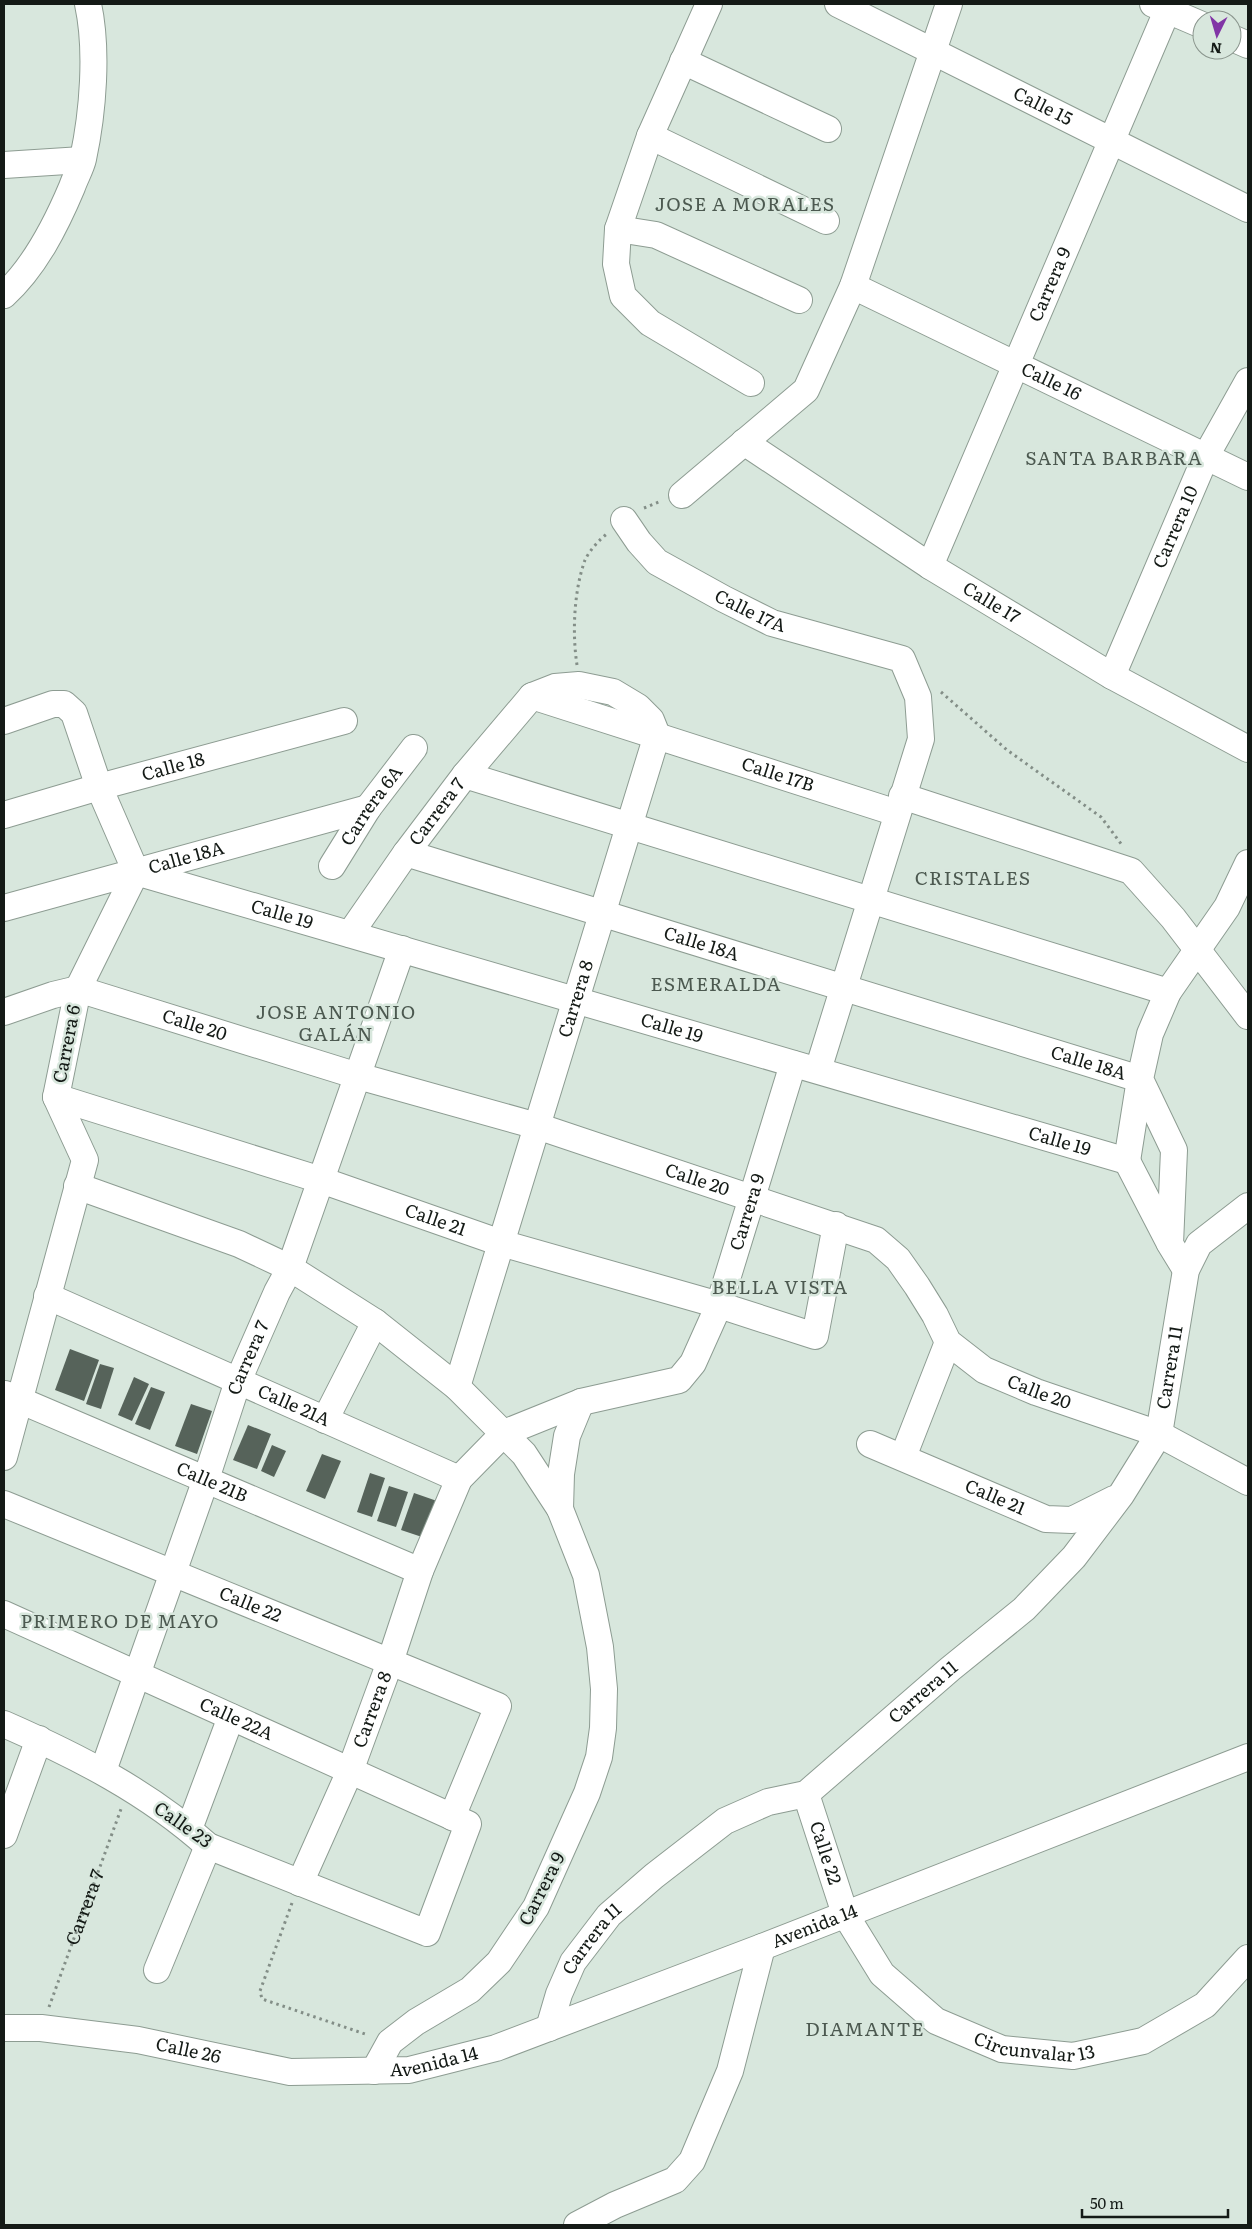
<svg xmlns="http://www.w3.org/2000/svg" width="1252" height="2229" font-family="Literata,serif">
<style>
.building{fill:#56635a}
.lines{fill:none;stroke-linecap:round;stroke-linejoin:round}
.minor-casing{stroke:#8d9c92;stroke-width:28}
.path{stroke:#838e87;stroke-width:3;stroke-dasharray:2.5 4;stroke-linecap:butt}
.minor{stroke:#fff;stroke-width:26}
.labels{text-anchor:middle;stroke-width:5;stroke-linejoin:round;paint-order:stroke}
.street-label{font-size:18px;fill:#141a16;stroke:#d8e7dd}
.neighbourhood-label{font-size:19px;letter-spacing:1px;fill:#4c5950;stroke:#d8e7dd}
</style>
<rect width="100%" height="100%" fill="#d8e7dd"/>
<!-- building -->
<g class="building">
<polygon points="70,1349 99,1360 84,1401 55,1390"/>
<polygon points="100,1364 114,1368 101,1409 86,1404"/>
<polygon points="134,1377 149,1384 132,1421 118,1415"/>
<polygon points="151,1387 165,1392 150,1430 135,1424"/>
<polygon points="191,1404 212,1411 197,1454 175,1446"/>
<polygon points="248,1425 271,1434 257,1469 233,1460"/>
<polygon points="272,1445 286,1451 274,1477 261,1471"/>
<polygon points="322,1454 341,1461 325,1499 306,1491"/>
<polygon points="370,1473 385,1478 372,1517 357,1512"/>
<polygon points="389,1486 408,1492 396,1527 377,1521"/>
<polygon points="414,1493 437,1501 425,1538 401,1530"/>
</g>
<g class="lines">
<!-- minor casing -->
<g class="minor-casing">
<g id="minor">
<polyline points="709,4 650,136 618,229 616,264 623,296 650,323 751,383"/>
<path id="s2" d="M838 4 1248 209"/>
<polyline points="1153,4 1202,25"/>
<polyline points="1232,38 1248,45"/>
<polyline points="683,61 828,129"/>
<polyline points="650,136 826,221"/>
<polyline points="4,165 82,160"/>
<polyline points="618,229 656,235 799,300"/>
<path id="s3" d="M853 286 1248 477"/>
<path d="M4 295C35 267 56 225 72 187 75 178 81 168 83 159 93 112 98 50 88 4"/>
<path id="s4" d="M744 442 930 566 1112 676 1248 749"/>
<polyline points="682,495 806,390 853,286 949,4"/>
<path id="s5" d="M624 520 639 542 657 562 724 599 772 623 902 659 918 697 921 739 818 1070"/>
<path id="s6" d="M930 566 1170 4"/>
<path id="s7" d="M1112 676 1206 456 1248 381"/>
<path id="s8" d="M532 696 897 813"/>
<polyline points="4,721 53,704 64,704 74,713 99,787 136,872 78,989 56,1097 85,1160 4,1457"/>
<polyline points="465,775 1168,992"/>
<polyline points="902,796 1131,871 1173,918 1248,1016"/>
<path id="s9" d="M4 815 99 787 344 721"/>
<path id="s10" d="M406 853 1140 1079 1127 1161"/>
<path id="s11" d="M332 866 368 808 414 748"/>
<path id="s12" d="M136 872 1127 1161"/>
<path id="s13" d="M4 908 368 808"/>
<path id="s14" d="M350 934 406 853 465 775 532 696 555 687 579 685 613 692 638 707 651 720 657 735"/>
<path id="s15" d="M78 989 358 1076 537 1126 876 1240 898 1259 917 1286 935 1315 948 1342 984 1370 1036 1392 1159 1434 1248 1482"/>
<polyline points="4,1012 53,995 78,989"/>
<path id="s16" d="M56 1097 321 1180 501 1243 719 1305 815 1336 836 1225"/>
<polyline points="1127,1161 1169,1242"/>
<polyline points="77,1186 239,1244 290,1268 375,1322 457,1387 524,1454 560,1509 586,1575 600,1647 604,1689 603,1728 599,1757 587,1793 536,1907 499,1962 470,1990 416,2022 390,2042 374,2071"/>
<polyline points="1186,1270 1170,1244 1174,1150 1140,1079 1150,1034 1168,992 1227,907 1248,863"/>
<path id="s17" d="M47 1296 459 1479"/>
<path id="s18" d="M457 1387 657 735"/>
<path id="s19" d="M5 1394 420 1571"/>
<polyline points="325,1420 375,1322"/>
<path id="s20" d="M870 1444 1046 1519 1072 1520 1114 1499"/>
<polyline points="903,1457 948,1342"/>
<path id="s21" d="M4 1504 498 1706 452 1817"/>
<polyline points="560,1509 561,1474 567,1436 581,1402"/>
<path id="s22" d="M4 1614 468 1824 427 1933 208 1846C148 1792 77 1756 4 1724"/>
<path id="s23" d="M103 1771 206 1479 238 1381 277 1292 290 1268 402 949"/>
<path id="s24" d="M806 1794 845 1914 882 1974 936 2021 1002 2049 1073 2056 1143 2041 1205 2005 1248 1958"/>
<polyline points="189,1829 231,1717"/>
<polyline points="4,1835 39,1739"/>
<path id="s25" d="M300 1883 350 1771 390 1662 420 1571 459 1479 504 1433 581 1402 679 1380 693 1363 719 1305 793 1064"/>
<polyline points="157,1970 208,1846"/>
<path id="s26" d="M4 2028H41L138 2040 290 2072 409 2070 496 2048 762 1947 1248 1757"/>
<path id="s27" d="M549 2028 559 1994 573 1962 609 1915 654 1876 725 1821 768 1802 806 1794 950 1669 1024 1609 1074 1557 1121 1495 1159 1434 1186 1270 1199 1244 1248 1206"/>
<polyline points="577,2225 615,2205 675,2180 692,2161 730,2071 762,1947"/>
</g>
</g>
<!-- path -->
<g class="path">
<polyline points="644,508 661,501"/>
<path d="M577 665C572 633 574 590 585 560 589 551 600 539 608 533"/>
<polyline points="941,692 1007,750 1101,817 1122,845"/>
<polyline points="292,1903 260,1991 262,1999 368,2035"/>
<path id="s1" d="M49 2007 121 1809"/>
</g>
<!-- minor -->
<use href="#minor" class="minor"/>
</g>
<g class="labels">
<!-- street labels -->
<g class="street-label">
<text dy="6" stroke="none"><textPath href="#s2" startOffset="229">Calle 15</textPath></text>
<text dy="6" stroke="none"><textPath href="#s6" startOffset="306">Carrera 9</textPath></text>
<text dy="6" stroke="none"><textPath href="#s3" startOffset="220">Calle 16</textPath></text>
<text dy="6" stroke="none"><textPath href="#s7" startOffset="162">Carrera 10</textPath></text>
<text dy="6" stroke="none"><textPath href="#s4" startOffset="295">Calle 17</textPath></text>
<text dy="6" stroke="none"><textPath href="#s5" startOffset="159">Calle 17A</textPath></text>
<text dy="6" stroke="none"><textPath href="#s9" startOffset="176">Calle 18</textPath></text>
<text dy="6" stroke="none"><textPath href="#s8" startOffset="258">Calle 17B</textPath></text>
<text dy="6" stroke="none"><textPath href="#s11" startOffset="72">Carrera 6A</textPath></text>
<text dy="6" stroke="none"><textPath href="#s14" startOffset="150">Carrera 7</textPath></text>
<text dy="6" stroke="none"><textPath href="#s13" startOffset="189">Calle 18A</textPath></text>
<text dy="6" stroke="none"><textPath href="#s12" startOffset="152">Calle 19</textPath></text>
<text dy="6" stroke="none"><textPath href="#s10" startOffset="309">Calle 18A</textPath></text>
<text dy="6" stroke="none"><textPath href="#s18" startOffset="406">Carrera 8</textPath></text>
<text dy="6" stroke="none"><textPath href="#s15" startOffset="122">Calle 20</textPath></text>
<text dy="6" stroke="none"><textPath href="#s12" startOffset="558">Calle 19</textPath></text>
<text transform="translate(67 1044) rotate(-79)" y="6">Carrera 6</text>
<text dy="6" stroke="none"><textPath href="#s10" startOffset="714">Calle 18A</textPath></text>
<text dy="6" stroke="none"><textPath href="#s12" startOffset="962">Calle 19</textPath></text>
<text dy="6" stroke="none"><textPath href="#s15" startOffset="648">Calle 20</textPath></text>
<text dy="6" stroke="none"><textPath href="#s25" startOffset="865">Carrera 9</textPath></text>
<text dy="6" stroke="none"><textPath href="#s16" startOffset="399">Calle 21</textPath></text>
<text dy="6" stroke="none"><textPath href="#s23" startOffset="438">Carrera 7</textPath></text>
<text dy="6" stroke="none"><textPath href="#s27" startOffset="940">Carrera 11</textPath></text>
<text dy="6" stroke="none"><textPath href="#s15" startOffset="1068">Calle 20</textPath></text>
<text dy="6" stroke="none"><textPath href="#s17" startOffset="270">Calle 21A</textPath></text>
<text dy="6" stroke="none"><textPath href="#s19" startOffset="225">Calle 21B</textPath></text>
<text dy="6" stroke="none"><textPath href="#s20" startOffset="136">Calle 21</textPath></text>
<text dy="6" stroke="none"><textPath href="#s21" startOffset="266">Calle 22</textPath></text>
<text dy="6" stroke="none"><textPath href="#s27" startOffset="520">Carrera 11</textPath></text>
<text dy="6" stroke="none"><textPath href="#s25" startOffset="188">Carrera 8</textPath></text>
<text dy="6" stroke="none"><textPath href="#s22" startOffset="255">Calle 22A</textPath></text>
<text transform="translate(183 1825) rotate(35)" y="6">Calle 23</text>
<text dy="6" stroke="none"><textPath href="#s24" startOffset="62">Calle 22</textPath></text>
<text transform="translate(542 1889) rotate(-63)" y="6">Carrera 9</text>
<text dy="6" stroke="none"><textPath href="#s1" startOffset="106">Carrera 7</textPath></text>
<text dy="6" stroke="none"><textPath href="#s26" startOffset="840">Avenida 14</textPath></text>
<text dy="6" stroke="none"><textPath href="#s27" startOffset="100">Carrera 11</textPath></text>
<text dy="6" stroke="none"><textPath href="#s24" startOffset="372">Circunvalar 13</textPath></text>
<text dy="6" stroke="none"><textPath href="#s26" startOffset="186">Calle 26</textPath></text>
<text dy="6" stroke="none"><textPath href="#s26" startOffset="435">Avenida 14</textPath></text>
</g>
<!-- neighbourhood labels -->
<g class="neighbourhood-label">
<text x="745" y="211">JOSE A MORALES</text>
<text x="1114" y="465">SANTA BARBARA</text>
<text x="973" y="885">CRISTALES</text>
<text x="716" y="991">ESMERALDA</text>
<text x="336" y="1019">JOSE ANTONIO<tspan x="336" dy="22">GALÁN</tspan></text>
<text x="780" y="1294">BELLA VISTA</text>
<text x="120" y="1628">PRIMERO DE MAYO</text>
<text x="865" y="2036">DIAMANTE</text>
</g>
</g>
<!-- border -->
<rect width="1252" height="2229" fill="none" stroke="#141a16" stroke-width="10"/>
<!-- north arrow -->
<g transform="translate(1217 35) rotate(185)"><circle r="24" fill="#d8e7dd" stroke="#8a958d"/>
<path d="M0-4L9 19L0 12L-9 19Z" fill="#8135a6"/>
<text y="-8" font-size="14" font-weight="bold" text-anchor="middle" fill="#141a16">N</text>
</g>
<!-- scale -->
<path d="M1082 2209v8h146v-8" fill="none" stroke="#141a16" stroke-width="2.5"/>
<text x="1090" y="2209" font-size="15" fill="#141a16" stroke="#d8e7dd" stroke-width="4" paint-order="stroke">50 m</text>
</svg>
